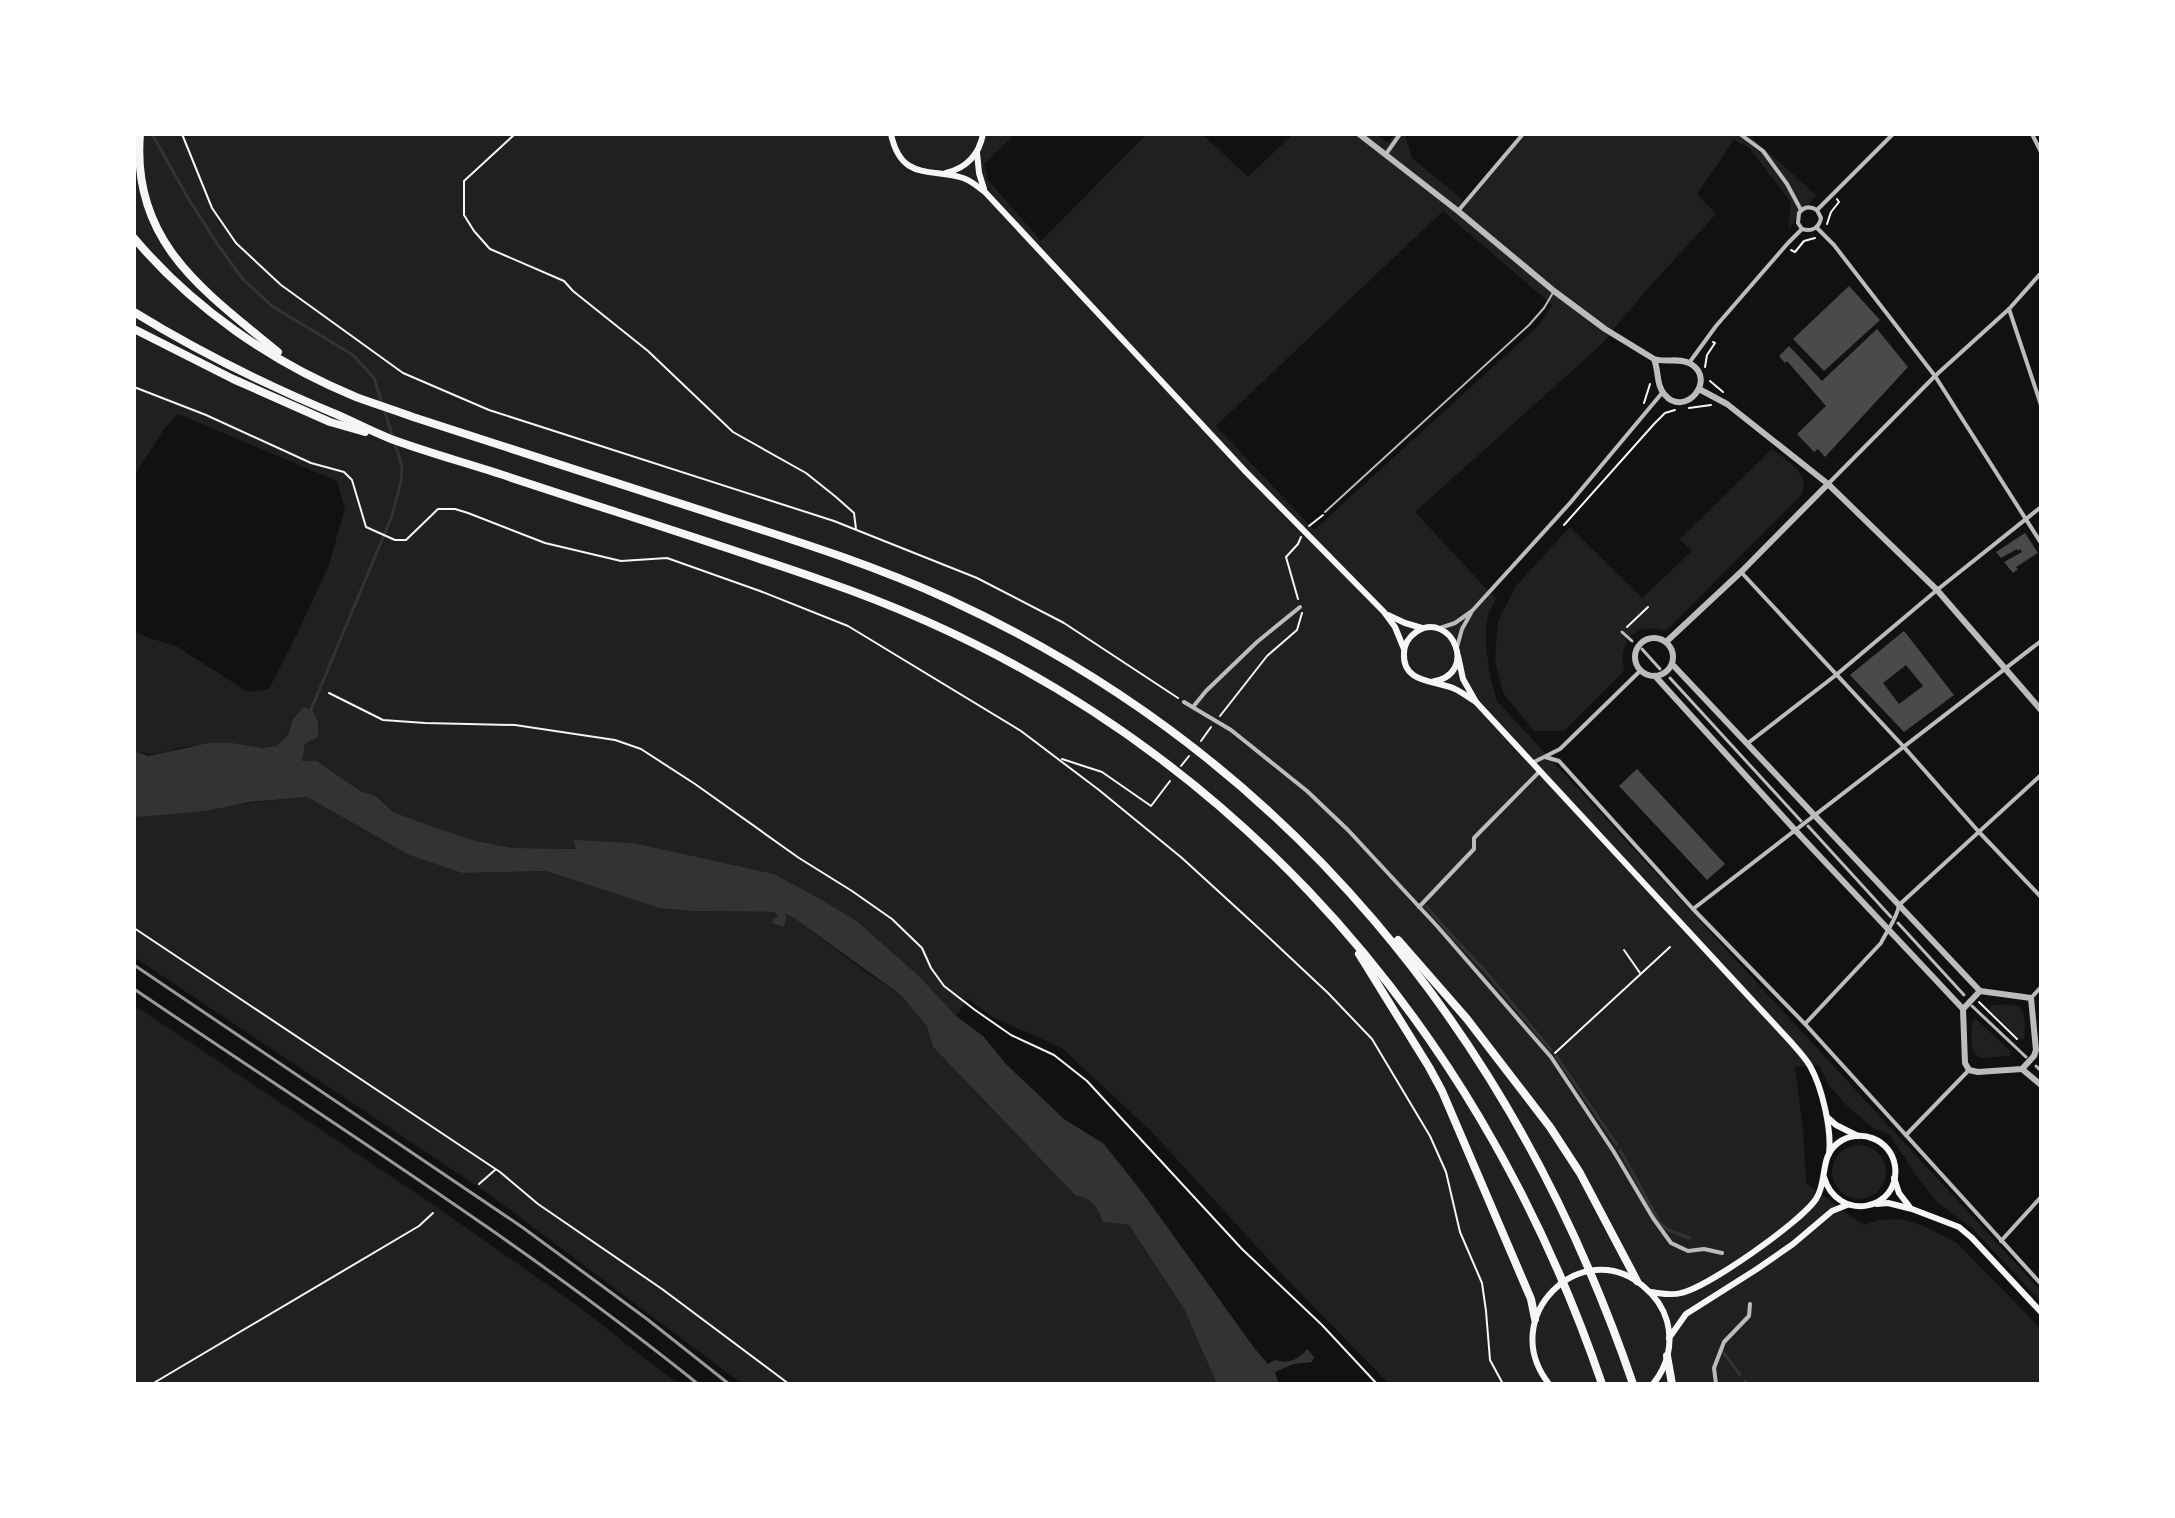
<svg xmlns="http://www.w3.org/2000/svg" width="2175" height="1518" font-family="Bitter,serif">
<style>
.green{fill:#202020;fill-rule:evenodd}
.water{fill:#333}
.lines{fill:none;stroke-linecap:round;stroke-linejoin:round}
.stream{stroke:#333;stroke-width:3}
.building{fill:#4a4a4a;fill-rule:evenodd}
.path{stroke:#f5f5f5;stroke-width:2}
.service{stroke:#bcbcbc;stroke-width:2}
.pedestrian{stroke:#bcbcbc;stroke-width:3}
.minor{stroke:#bcbcbc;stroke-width:4}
.tertiary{stroke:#bcbcbc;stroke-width:6}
.secondary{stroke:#f5f5f5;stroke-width:6}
.motorway{stroke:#f5f5f5;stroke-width:8}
.rail{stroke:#9a9a9a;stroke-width:3}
</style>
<rect width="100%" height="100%" fill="#111"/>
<!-- green -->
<g class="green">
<path d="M134 134H1015L984 164 988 180 1041 241 1147 134H1202L1248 177 1293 134H1376L1388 143 1395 134H1405L1412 158 1464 201 1520 134H1748L1816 195 1788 229 1791 202 1749 148 1734 140 1697 194 1716 214 1641 296 1603 343 1415 512 1496 599C1494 604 1489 610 1488 616 1482 639 1490 679 1497 701L2041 1291V1302L1972 1228 1939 1204 1917 1177 1890 1135 1873 1128 1844 1103 1828 1084 1819 1065 1795 1067 1803 1129 1806 1183 1863 1225 1879 1220 1901 1219 1924 1226 1957 1243 2041 1329V1384H1389L1279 1271 1152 1132 1078 1063 1062 1048 994 1018 968 999 956 1016 920 977 858 922 824 901 774 874 634 843 574 841 577 849 513 848 476 841 431 826 393 812 376 796 360 791 317 761H302L305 744 318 737 293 719C290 729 287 739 277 745 267 751 211 746 195 746 171 746 160 760 134 751V630L146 637 176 646 248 692 269 689 298 632 329 565 345 508 337 481 178 414 165 428 134 476ZM1443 211 1552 305 1539 325 1314 530 1216 426Z"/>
<path d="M1772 449C1787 461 1812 474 1801 495L1666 631C1634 621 1618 641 1624 671L1564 731H1534L1503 693 1495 660 1498 621 1516 586 1570 527 1642 598 1692 551 1680 539Z"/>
<path d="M307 797 409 855 462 873 546 871 659 908 692 911 775 912 779 919 773 918 772 922 783 927 786 922 785 914 797 920 866 972 902 996 927 1027 933 1047 1076 1196C1093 1198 1097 1208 1103 1222L1129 1225 1184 1309 1217 1384H742L490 1195 134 957V815L140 817C196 811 251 802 307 797Z"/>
<polygon points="134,1005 428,1201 578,1306 678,1384 134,1384"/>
<path d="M1993 1005C2007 1005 2023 1000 2024 1019 2025 1026 2025 1032 2024 1039H2019L1990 1010V1007Z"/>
<path d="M1975 1018 2010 1051V1056L1980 1058C1968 1051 1972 1034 1972 1022Z"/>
<circle cx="1859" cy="1172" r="27"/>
</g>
<!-- water -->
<path class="water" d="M304 707 313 711 318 722V737L305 744 302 761H317L360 791 376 796 393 812 431 826 476 841 513 848 576 849 574 840 634 843 774 874 824 901 858 922 920 977 956 1016 983 1036 1006 1064 1064 1119 1104 1144 1142 1192 1255 1349 1268 1364 1275 1360C1289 1364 1298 1360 1307 1349L1314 1357 1312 1362 1294 1364 1275 1372 1279 1384H1217L1184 1309 1129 1225 1103 1222C1097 1208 1093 1198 1076 1196L933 1047 927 1027 902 996 797 920 786 914V922L783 927 772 923 773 918H778L775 912 692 911 659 908 546 871 462 873 409 855 307 797 251 802 204 811 140 817 134 815V751L148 756 209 743H232L262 748 276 746 288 735 293 719Z"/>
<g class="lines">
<!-- stream -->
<g class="stream">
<polyline points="152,134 188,198 216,242 242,278 272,306 353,355 374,378 402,466 401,482 392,516 310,712"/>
<polyline points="1426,906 1453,937 1485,971 1551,1050"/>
<polyline points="1556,1056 1617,1145"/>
<polyline points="1620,1150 1660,1223 1668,1230 1690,1238"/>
<polyline points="1723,1352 1740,1375"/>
<polyline points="1745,1381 1747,1384"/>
</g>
</g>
<!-- building -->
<g class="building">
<polygon points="1849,286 1880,320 1824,371 1793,339"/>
<polygon points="1877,329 1908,367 1825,457 1818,449 1814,452 1797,434 1826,406 1787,361 1785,363 1779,356 1789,346 1822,381"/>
<polygon points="2025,533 2038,553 2016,567 2018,569 2013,573 2004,562 2022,552 2020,549 2018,551 2017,549 2001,558 1996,552"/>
<path d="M1904 631 1954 695 1904 732 1850 675ZM1906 665 1923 686 1899 704 1883 683Z"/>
<polygon points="1637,769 1725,864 1707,880 1619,786"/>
</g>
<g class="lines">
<!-- path -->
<g class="path">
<polyline points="182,134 212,208 236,243 281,285 403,373 489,410 834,521 977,578 1064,623 1178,698"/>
<polyline points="515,134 464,181 464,215 474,231 490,249 564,281 573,291 648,351 733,432 806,473 836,497 854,513 856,529"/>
<polyline points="1827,224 1831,212 1839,202 1837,199"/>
<polyline points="1791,250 1795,252 1804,241 1815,238"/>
<polyline points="1705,367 1707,355 1715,343 1713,342"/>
<polyline points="1710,381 1723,392"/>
<polyline points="134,387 206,415 311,463 344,472 352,480 366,527 395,540 406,540 438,509 455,509 468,513 545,543 621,561 667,558 760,591 848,626 1021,731 1099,790 1182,858 1264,933 1328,993 1372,1039 1430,1136 1446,1172 1460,1232 1482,1283 1486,1311 1490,1360 1503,1384"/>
<polyline points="1644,403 1650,384"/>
<polyline points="1689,408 1711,405"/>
<polyline points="1564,525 1654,424 1665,413 1675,410"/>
<polyline points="1309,526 1323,515"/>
<polyline points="1298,599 1286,557 1298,544 1301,537"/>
<polyline points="1627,627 1648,607"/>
<polyline points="329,693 383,720 425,723 515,725 615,740 641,749 695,784 799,858 852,891 892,919 922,948 931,968 944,986 975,1010 1011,1035 1054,1055 1087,1081 1242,1249 1322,1325 1377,1384"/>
<polyline points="1220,716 1267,656 1297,630 1302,613"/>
<polyline points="1201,741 1211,727"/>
<polyline points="1062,759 1102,772 1151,806 1170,781"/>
<polyline points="1181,766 1189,756"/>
<polyline points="134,928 500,1172 538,1204 662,1289 789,1384"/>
<polyline points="1624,950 1640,973"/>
<polyline points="1979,1002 2017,1039"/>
<polyline points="1555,1053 1670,947"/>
<polyline points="479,1184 495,1170"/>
<polyline points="152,1384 419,1226 433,1213"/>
</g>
<!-- service -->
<polyline class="service" points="1325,512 1529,325 1544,308 1554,291"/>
<!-- pedestrian -->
<g class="pedestrian">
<polyline points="1622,632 1632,641"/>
<polyline points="1642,649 1660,669"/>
<polyline points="1670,678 1801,821"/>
<polyline points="1808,826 1891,917"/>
<polyline points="1898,923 1964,995"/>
<polyline points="1972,1006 2026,1057"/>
<polyline points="2036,1066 2041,1071"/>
</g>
<!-- minor -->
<g class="minor">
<polyline points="1740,134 1763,151 1787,184 1801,210"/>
<polyline points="2032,134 2041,152"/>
<polyline points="1386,154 1400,134"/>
<polyline points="1817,210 1893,134"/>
<polyline points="1458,211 1523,134"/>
<polyline points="1817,228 1834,245 1935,376 2041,543"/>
<path d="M1802 229 1798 223 1799 213C1804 206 1810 206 1817 210"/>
<path d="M1802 229C1812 232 1819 228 1821 218L1817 210"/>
<polyline points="2009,309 2041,405"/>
<polyline points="1689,363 1716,326 1788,243 1802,229"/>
<polyline points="1828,484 1935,376 2009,309 2041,273"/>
<polyline points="1741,572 1903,746 1979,832 2041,897"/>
<polyline points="1440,628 1455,623 1472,611 1570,503 1662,393"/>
<polyline points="1457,647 1462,629 1471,613"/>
<polyline points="1184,702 1231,730 1307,791 1348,830 1437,926 1551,1057 1614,1152 1653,1218 1671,1243 1688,1251 1704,1249 1722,1253"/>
<polyline points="1193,707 1206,691 1257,642 1300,607"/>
<polyline points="1748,743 1836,675 1937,590 2041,507"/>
<polyline points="1545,757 1559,761 1693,909 1805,1024 2041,1284"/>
<polyline points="1534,762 1560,749 1640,671"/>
<polyline points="1419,907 1474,849 1474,838 1540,771"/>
<polyline points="1693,909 2041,641"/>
<polyline points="2032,997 2041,987"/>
<path d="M1805 1024 1881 943C1887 930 1897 919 1899 905L2041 775"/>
<polyline points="1906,1135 1968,1071"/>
<polyline points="2001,1241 2041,1197"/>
<polyline points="1716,1384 1714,1368 1724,1342 1749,1316 1750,1304"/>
</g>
<!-- tertiary -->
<g class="tertiary">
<path d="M1359 134 1458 211 1554 291 1605 329 1654 359C1666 363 1680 357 1691 364 1717 380 1685 418 1665 395 1656 386 1659 371 1654 359"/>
<polyline points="1699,389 1727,404 1828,484 1937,590 2041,710"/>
<circle cx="1654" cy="657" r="19"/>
<polyline points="1666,642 1741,572 1828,484"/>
<polyline points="1672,664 1980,991"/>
<polyline points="1655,676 1795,830 1963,1009 1965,1063 1969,1070 1978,1072 2022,1069 2034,1056 2036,1050 2031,998 1980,991 1963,1009"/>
<polyline points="2022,1069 2041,1085"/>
</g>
<!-- secondary -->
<g class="secondary">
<path d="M891 134C901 181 930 168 963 178 972 181 978 187 985 192L1246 472 1384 612 1395 627 1404 649"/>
<polyline points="977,153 979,173 984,189"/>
<path d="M946 173C966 168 979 155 983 134"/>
<polyline points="1388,615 1405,623 1422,628"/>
<path d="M1458 656 1463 679 1476 702 1790 1041C1797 1049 1805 1057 1810 1066 1822 1087 1832 1130 1829 1154"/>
<path d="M1431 682C1481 675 1451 609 1416 632 1409 637 1404 645 1404 653 1402 684 1436 680 1455 689 1462 692 1469 698 1476 702"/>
<polyline points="1827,1117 1836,1125 1858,1136"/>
<polyline points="1894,1178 1899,1193 1909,1206"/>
<polyline points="1877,1204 1888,1203 1912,1209 1959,1227 1972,1238 2041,1312"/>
<path d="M1650 1292C1660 1293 1671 1296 1681 1293 1708 1287 1801 1222 1816 1199 1828 1181 1819 1157 1838 1143 1859 1127 1891 1139 1895 1166 1901 1211 1837 1223 1824 1177"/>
<polyline points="1669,1338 1686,1314 1757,1269 1793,1244 1832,1211 1847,1205"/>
<path d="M1549 1384C1496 1317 1582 1234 1643 1286 1654 1295 1663 1307 1667 1321 1673 1343 1668 1366 1653 1384"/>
</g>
<!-- motorway -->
<g class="motorway">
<path d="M140 134C131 242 204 291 278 352"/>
<path d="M134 238C193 308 271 362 356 397 375 404 394 410 413 417 515 450 617 483 719 516 797 541 876 566 950 600 1288 756 1514 1036 1633 1384"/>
<path d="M134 312C199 352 268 386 338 415 356 423 373 432 391 439 429 453 470 464 509 477 615 512 721 545 827 582 1207 714 1473 1007 1602 1384"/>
<polyline points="134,329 233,379 330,422 365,432"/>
<polyline points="1398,940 1467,1019 1550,1127 1580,1173 1637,1281"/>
<polyline points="1359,954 1429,1067 1442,1091 1531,1299 1535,1319"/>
<polyline points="1667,1356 1672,1384"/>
</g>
<!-- rail -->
<g class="rail">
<polyline points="134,965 522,1227 647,1319 729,1384"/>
<path d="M134 989C324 1118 519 1240 698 1384"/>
</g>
</g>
<!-- border -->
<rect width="2175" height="1518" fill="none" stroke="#ffffff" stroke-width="272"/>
</svg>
